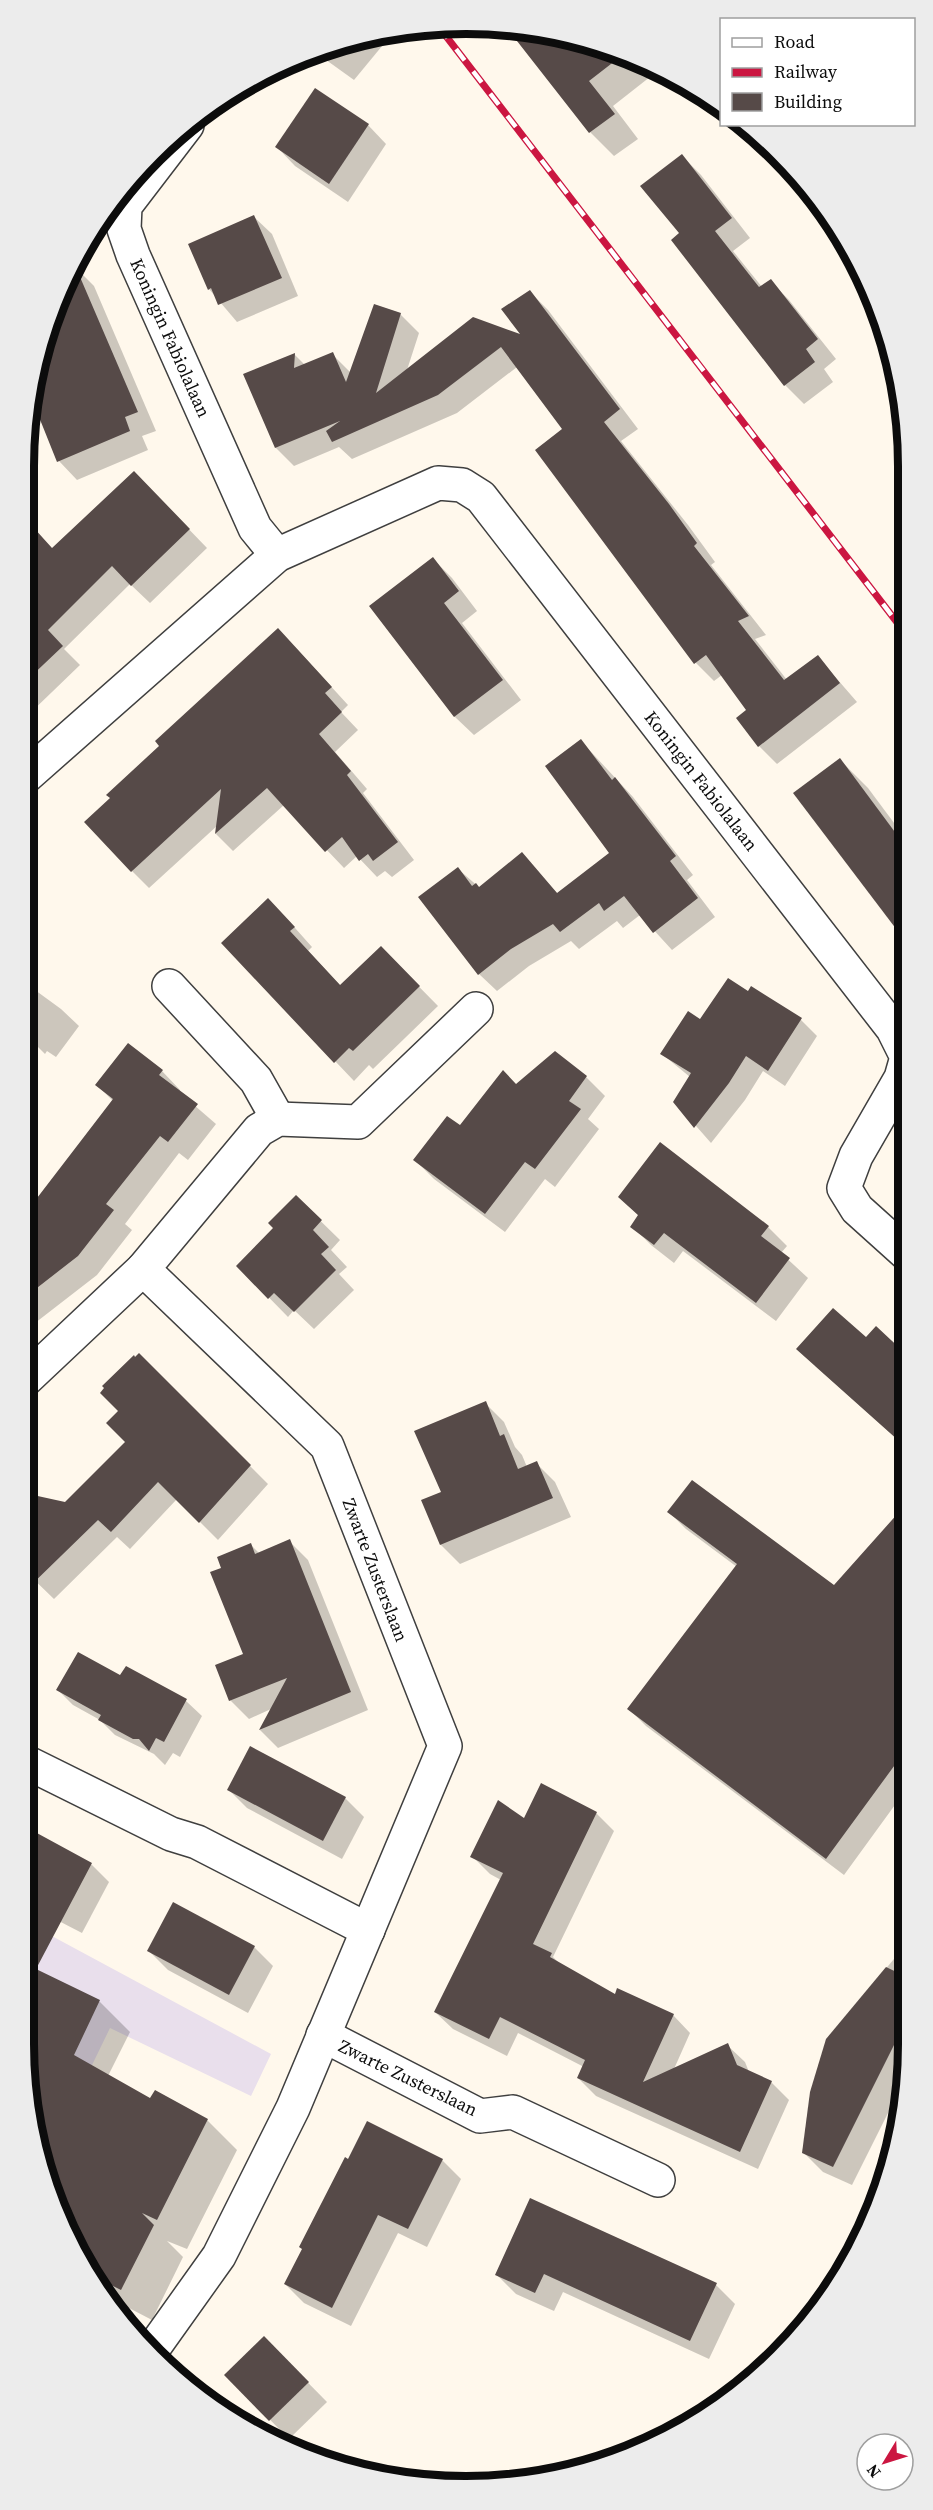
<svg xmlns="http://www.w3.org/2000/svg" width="933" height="2510" font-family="'Source Serif 4',serif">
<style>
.industrial{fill:#e9dfec}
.shadow{fill:#0003}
.building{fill:#564a48}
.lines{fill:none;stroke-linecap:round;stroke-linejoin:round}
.street-casing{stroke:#3f3f3f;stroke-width:36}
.street{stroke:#fff;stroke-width:33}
.rail-casing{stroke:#cb1641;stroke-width:7}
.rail{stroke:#fff;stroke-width:4.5;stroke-dasharray:14;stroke-linecap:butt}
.labels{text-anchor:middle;stroke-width:6;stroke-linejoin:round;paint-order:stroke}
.street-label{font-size:18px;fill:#0c0c0c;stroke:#fff}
.rim{fill:none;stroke:#0c0c0c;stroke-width:8}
</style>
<rect width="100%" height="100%" fill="#fff8ec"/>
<!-- industrial -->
<polygon class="industrial" points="24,1921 271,2054 251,2096 110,2028 44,2164 24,2043"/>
<!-- shadow -->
<g class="shadow">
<polygon points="507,27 581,39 655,73 613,106 638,139 614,156 590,132"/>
<polygon points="381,34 387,40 354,80 315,52"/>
<polygon points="368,125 386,144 348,202 295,166 277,147"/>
<polygon points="682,156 701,175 750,238 733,251 762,287 770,281 789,300 836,359 824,369 833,382 804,404 785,385 681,233"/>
<polygon points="254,217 272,234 298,296 237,322 209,289"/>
<polygon points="75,267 94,286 156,431 142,436 148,450 77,480 59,461 39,352 71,269"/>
<polygon points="530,292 548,310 638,429 621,441 688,525 715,562 711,565 766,635 755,639 787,680 818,657 857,702 777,764 759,746 748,710 722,675 714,681 696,663 537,450 564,429 517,367 457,413 352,459 339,447 294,466 276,448 294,354 305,365 332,354 351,373 400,314 419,333 407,370 524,337"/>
<polygon points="152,491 207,548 150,603 130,584 64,649 80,665 24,719 24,602"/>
<polygon points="433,559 452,578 477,611 462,623 521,700 474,735 455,717 371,606"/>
<polygon points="295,647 348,705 341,712 358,730 335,752 367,789 363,793 414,860 392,877 385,871 377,877 357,856 344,868 284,805 233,851 216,834 218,825 149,888 132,871"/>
<polygon points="581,741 633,797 693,875 687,880 715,917 672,950 640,915 623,928 617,921 579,949 571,941 529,966 497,991 479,974 458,869 480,888 521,854 558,894 611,853"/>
<polygon points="840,760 868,788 906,839 906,940 795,793"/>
<polygon points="287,919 312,947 308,951 341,986 381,948 438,1006 373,1069 369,1065 354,1081 223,943"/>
<polygon points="24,952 37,969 24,981"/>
<polygon points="24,982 61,1009 79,1026 56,1057 47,1051 45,1054 24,1033"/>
<polygon points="752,988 801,1020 817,1036 785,1086 763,1071 745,1100 711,1143 675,1102 690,1077 662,1054 701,1021 749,993"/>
<polygon points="555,1053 586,1077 605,1096 588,1119 599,1129 555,1187 545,1179 505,1232 434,1179 415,1160 517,1086"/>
<polygon points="162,1071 180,1090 179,1092 216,1124 188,1160 179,1153 125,1224 132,1230 97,1275 26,1330 24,1219 113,1101 97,1085"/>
<polygon points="296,1197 340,1240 331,1250 347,1267 339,1274 354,1290 314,1329 294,1310 288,1317 238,1266 276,1228"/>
<polygon points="620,1197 768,1227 787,1246 781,1253 808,1278 776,1321 683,1251 674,1263 651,1245 632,1226 639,1216"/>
<polygon points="876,1329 907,1357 908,1449 815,1366 866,1340"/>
<polygon points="139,1355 268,1484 218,1540 177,1499 130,1549 117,1537 54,1599 24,1570 24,1495 66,1504 127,1442 120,1411 135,1359"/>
<polygon points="485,1403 504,1422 515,1447 522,1455 527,1467 536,1463 555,1482 571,1517 460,1564 441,1545 443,1493"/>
<polygon points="908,1505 908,1787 844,1875 646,1726 629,1709 737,1567 686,1529 669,1512 834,1587"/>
<polygon points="289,1541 308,1560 368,1710 278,1748 260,1730 271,1709 249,1719 230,1700 245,1654 251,1545 260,1554"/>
<polygon points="58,1690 186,1701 202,1716 180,1757 173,1753 165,1765 154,1754 115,1735 100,1720 73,1705"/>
<polygon points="228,1789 345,1798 364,1817 342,1859 247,1808"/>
<polygon points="596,1813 614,1831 553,1957 561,1965 615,1996 673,2015 690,2033 674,2069 727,2045 745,2062 749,2072 771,2082 789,2100 758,2169 596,2096 578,2078 584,2067 518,2033 507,2056 453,2029 435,2012 501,1880 490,1874 472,1856 524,1820"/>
<polygon points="29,1831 92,1865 109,1882 82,1933 24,1903 24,1841"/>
<polygon points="909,1941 909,2044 904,2081 852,2185 823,2172 804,2153 827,2039"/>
<polygon points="254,1947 273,1966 248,2013 168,1970 149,1951"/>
<polygon points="24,1965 100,2002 130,2032 108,2076 151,2100 207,2120 237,2150 187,2249 167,2241 183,2257 152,2320 106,2296 83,2264 48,2186 24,2044"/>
<polygon points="442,2160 461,2179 427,2247 398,2233 351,2326 304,2303 285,2284"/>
<polygon points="531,2200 716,2285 735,2304 709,2359 563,2292 554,2311 516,2294 497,2275"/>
<polygon points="264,2338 327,2402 289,2439 226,2375"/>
<polygon points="323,2454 349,2468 315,2458"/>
</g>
<!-- building -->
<g class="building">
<polygon points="506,27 581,39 620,57 589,81 615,114 589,133"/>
<polygon points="315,88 369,124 329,184 275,147"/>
<polygon points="682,154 732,218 715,231 759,287 771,279 818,339 806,349 815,362 784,386 671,240 679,233 640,186"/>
<polygon points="254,215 282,278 218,305 211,288 208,290 188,244"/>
<polygon points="74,263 138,412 125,417 130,431 57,462 33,402 39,352"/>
<polygon points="530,290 620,409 604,422 669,504 697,543 694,546 749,616 738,621 784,680 818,655 840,683 758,747 736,718 746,710 706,655 694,664 535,450 562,429 501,347 438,395 332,442 326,431 340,421 275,448 243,374 295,353 294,368 333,352 346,382 374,304 401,313 376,393 473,317 520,334 501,309"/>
<polygon points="134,471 190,529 131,586 112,566 48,630 63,646 24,683 24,517 52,548"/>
<polygon points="433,557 459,591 444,603 503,680 454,717 369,606"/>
<polygon points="278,628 332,687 325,693 342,712 319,734 351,771 347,775 398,842 373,861 368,854 359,861 342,837 325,852 267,788 215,834 221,789 131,872 84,822 110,798 106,795 159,746 155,741"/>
<polygon points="581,739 612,780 615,777 676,856 670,861 698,898 653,933 624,896 604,911 599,903 560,932 553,924 511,949 478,975 418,897 458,867 472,886 476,883 479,887 522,852 557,893 609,853 545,766"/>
<polygon points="840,758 906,847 906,942 793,793"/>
<polygon points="268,898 295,927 290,931 340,985 381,946 420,986 353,1051 349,1048 334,1063 221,943"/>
<polygon points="728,978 748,991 751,986 802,1018 768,1071 746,1056 729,1083 694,1128 673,1102 691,1073 660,1054 688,1011 700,1019"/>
<polygon points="128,1043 163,1070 159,1075 198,1104 168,1142 160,1136 106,1204 114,1210 78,1256 24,1298 24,1215 113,1099 95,1085"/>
<polygon points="555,1051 587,1076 569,1101 581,1109 535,1169 525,1162 485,1214 413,1160 447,1116 460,1125 503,1070 516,1084"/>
<polygon points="660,1142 769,1226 761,1236 790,1258 756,1303 664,1233 654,1245 630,1227 638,1215 618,1197"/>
<polygon points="296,1195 322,1220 313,1230 329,1247 321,1254 336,1270 294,1312 274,1293 268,1299 236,1266 273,1228 268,1223"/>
<polygon points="833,1308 866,1337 876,1326 907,1355 908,1449 796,1349"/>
<polygon points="139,1353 251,1465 199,1523 158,1482 111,1532 98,1520 24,1592 24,1493 65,1502 125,1442 106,1423 118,1411 100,1393 104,1388 102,1386 134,1355 135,1357"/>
<polygon points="486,1401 500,1436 504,1434 518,1469 537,1461 553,1498 440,1545 421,1500 441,1492 414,1431"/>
<polygon points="692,1480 834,1585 908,1502 908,1747 826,1859 627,1709 737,1564 667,1512"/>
<polygon points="290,1539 351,1692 259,1730 287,1678 229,1701 215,1665 243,1654 210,1572 221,1568 217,1557 251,1543 255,1554"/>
<polygon points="78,1652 120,1675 126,1666 187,1699 164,1742 156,1738 149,1751 139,1739 133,1739 98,1720 101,1715 56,1690"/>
<polygon points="250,1746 346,1797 323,1841 227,1790"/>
<polygon points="541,1783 597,1812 533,1944 552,1953 550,1957 615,1994 617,1988 674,2014 643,2082 728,2043 737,2065 772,2081 740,2152 577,2078 585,2060 500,2017 489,2039 434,2012 503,1873 470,1857 498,1800 524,1818"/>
<polygon points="24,1826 92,1863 36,1969 100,2000 74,2055 150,2098 155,2090 208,2119 157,2220 142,2213 154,2225 121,2290 91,2275 83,2264 48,2186 24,2043"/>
<polygon points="173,1902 255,1946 229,1995 147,1951"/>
<polygon points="886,1967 909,1978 909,2015 833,2167 802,2153 810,2092 826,2039"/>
<polygon points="367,2121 443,2159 408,2229 378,2215 332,2308 284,2284 302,2249 299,2247 345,2157 348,2159"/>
<polygon points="530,2198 717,2283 690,2341 544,2274 535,2293 495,2275"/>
<polygon points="264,2336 309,2382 269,2421 224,2375"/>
</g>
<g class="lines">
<!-- street casing -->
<g class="street-casing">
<g id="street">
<polyline points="187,125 125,206 124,229 133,255 255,528 277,555"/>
<polyline points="24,778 277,555 438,483 462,485 481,497 893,1029 907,1057 901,1078 856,1156 844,1188 857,1209 907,1254"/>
<polyline points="169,986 256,1080 278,1119"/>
<polyline points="24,1381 143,1269"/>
<polyline points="24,1761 171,1834 197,1842 368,1930"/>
<polyline points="323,2035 480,2116 513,2112 658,2180"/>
<polyline points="152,2350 219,2256 293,2108 445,1746 327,1446 143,1269 259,1130 278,1119 358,1122 476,1009"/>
</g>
</g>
<!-- street -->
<use href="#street" class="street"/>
<!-- rail casing -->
<g class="rail-casing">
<polyline id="rail" points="439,27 906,634"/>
</g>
<!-- rail -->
<use href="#rail" class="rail"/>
</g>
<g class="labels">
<!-- street labels -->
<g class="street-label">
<text transform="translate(170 338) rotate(66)" y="6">Koningin Fabiolalaan</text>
<text transform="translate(701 781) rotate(52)" y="6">Koningin Fabiolalaan</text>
<text transform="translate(375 1570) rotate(69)" y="6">Zwarte Zusterslaan</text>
<text transform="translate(408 2078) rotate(26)" y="6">Zwarte Zusterslaan</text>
</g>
</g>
<!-- crop -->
<path d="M0 0H933V2510H0ZM466 34H466A432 432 0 0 1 898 466V2044A432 432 0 0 1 466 2476H466A432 432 0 0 1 34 2044V466A432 432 0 0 1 466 34Z" fill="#ececec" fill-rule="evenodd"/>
<path class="rim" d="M466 34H466A432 432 0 0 1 898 466V2044A432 432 0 0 1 466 2476H466A432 432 0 0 1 34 2044V466A432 432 0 0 1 466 34Z"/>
<!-- legend -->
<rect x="720" y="18" width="195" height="108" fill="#ffffff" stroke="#9e9e9e" stroke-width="1.5"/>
<rect x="732" y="38" width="30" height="9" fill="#ffffff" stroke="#9e9e9e" stroke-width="1.5"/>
<text x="774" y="48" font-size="18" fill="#0c0c0c">Road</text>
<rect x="732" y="68" width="30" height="9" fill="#cb1641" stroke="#9e9e9e" stroke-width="1.5"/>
<text x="774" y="78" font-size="18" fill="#0c0c0c">Railway</text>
<rect x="732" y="93" width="30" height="18" fill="#564a48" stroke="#9e9e9e" stroke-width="1.5"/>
<text x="774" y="108" font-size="18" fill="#0c0c0c">Building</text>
<!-- north arrow -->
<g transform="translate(885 2462) rotate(232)"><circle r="28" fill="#ffffff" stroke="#9e9e9e" stroke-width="1.5"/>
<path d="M0-4.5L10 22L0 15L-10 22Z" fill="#cb1641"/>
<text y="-9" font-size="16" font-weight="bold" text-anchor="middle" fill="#0c0c0c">N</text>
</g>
</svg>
